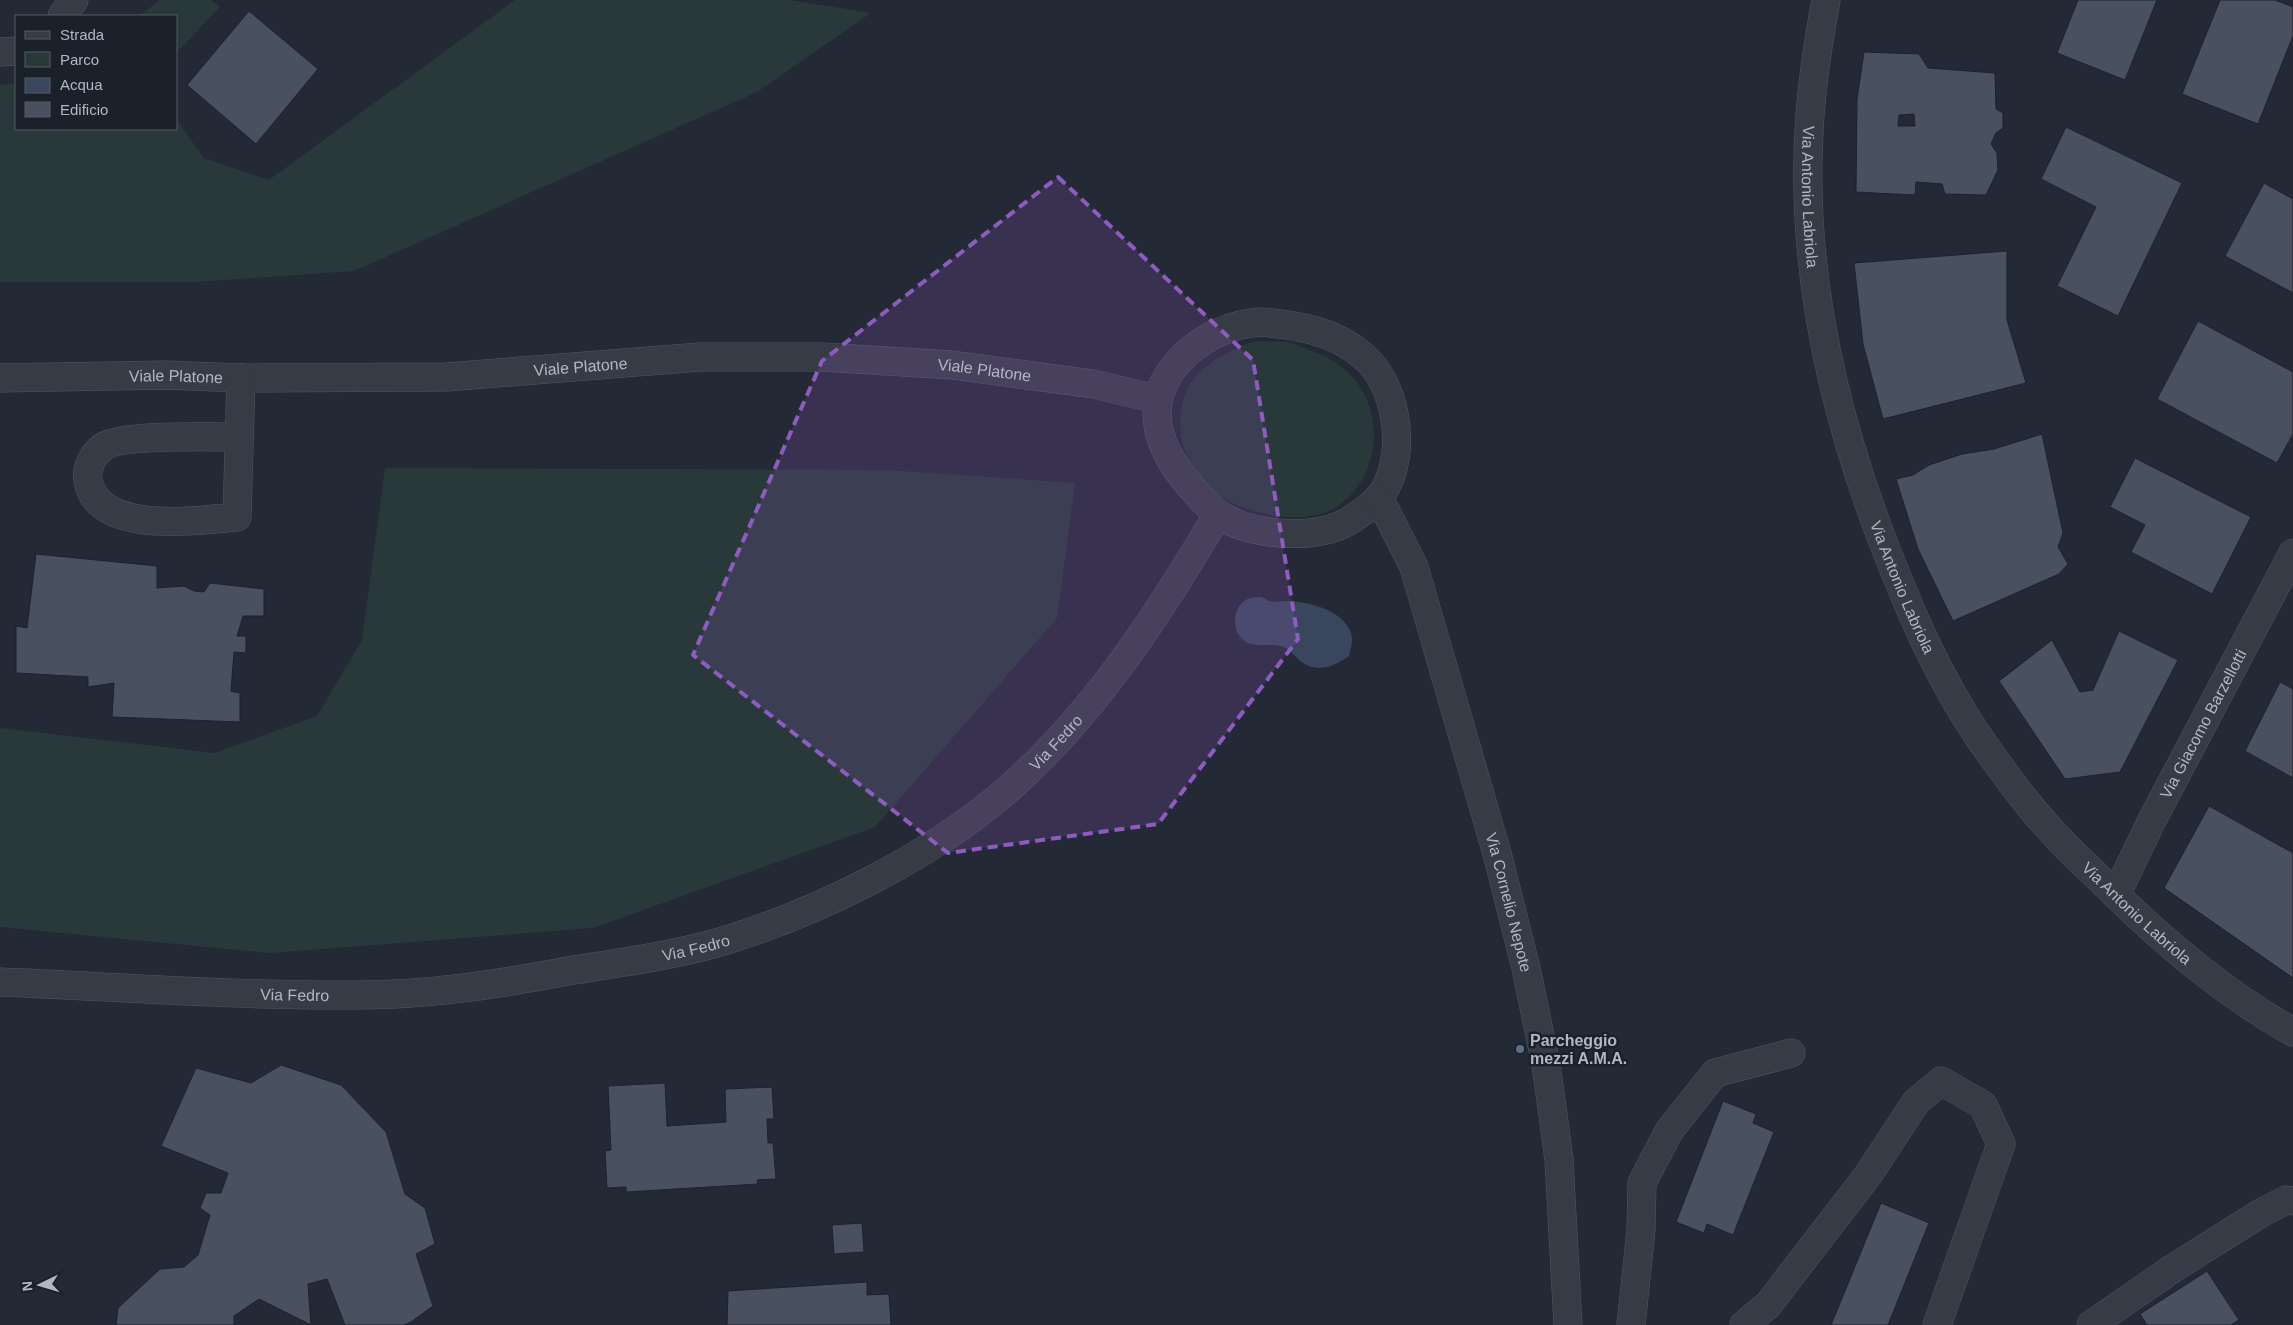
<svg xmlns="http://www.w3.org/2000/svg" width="2293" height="1325" font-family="Helvetica,sans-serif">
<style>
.green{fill:#29393a}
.water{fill:#3a465d}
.building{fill:#49505f;stroke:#1d232d;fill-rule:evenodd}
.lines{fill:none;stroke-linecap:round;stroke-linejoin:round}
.minor-casing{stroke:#515661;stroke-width:29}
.minor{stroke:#363b46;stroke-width:28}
.marked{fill:#8e5cc0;fill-opacity:0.2;stroke:#8e5cc0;stroke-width:4;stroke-dasharray:10 6;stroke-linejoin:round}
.service-dot{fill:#5c6f8a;stroke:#1b212b;stroke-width:2}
.labels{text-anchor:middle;stroke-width:5;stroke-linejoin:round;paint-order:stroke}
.street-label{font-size:16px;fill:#b1b6c2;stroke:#1b212b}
.poi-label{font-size:16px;font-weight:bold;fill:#b1b6c2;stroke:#1b212b;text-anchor:start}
</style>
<rect width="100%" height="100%" fill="#232935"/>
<!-- green -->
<g class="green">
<polygon points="160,0 211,0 220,7 176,53 176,16 139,16"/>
<polygon points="515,0 790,0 871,13 757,92 354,271 194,282 0,282 0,85 16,83 16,129 176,129 176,119 204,158 269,180"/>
<path d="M1287 342C1305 348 1323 354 1339 365 1388 399 1385 480 1333 509 1314 519 1287 519 1267 514 1245 509 1221 501 1205 485 1182 462 1173 420 1187 390 1195 373 1215 358 1232 351 1237 348 1243 344 1249 343 1261 340 1275 342 1287 342Z"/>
<polygon points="385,468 885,470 1075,483 1057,618 875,827 593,928 270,953 0,927 0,728 215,753 317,716 362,640"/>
</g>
<!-- water -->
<path class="water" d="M1262 597C1274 605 1275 601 1288 601 1311 602 1347 611 1352 637 1353 642 1350 650 1349 656 1333 667 1318 674 1300 661 1296 657 1291 651 1286 648 1275 642 1259 648 1248 643 1233 637 1230 612 1244 601 1249 597 1256 597 1262 597Z"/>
<!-- building -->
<g class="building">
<polygon points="2078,0 2157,0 2125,80 2057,53"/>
<polygon points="2220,0 2275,0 2293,7 2293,36 2258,124 2182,94"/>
<polygon points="249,11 318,69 256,144 187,85"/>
<path d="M1864 52 1919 54 1928 68 1995 73 1996 109 2003 113V128L1996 133 1991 144 1997 153 1998 170 1986 195 1945 194 1942 184 1916 182 1915 195 1856 192 1857 99ZM1914 114 1915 126H1898L1899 115Z"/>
<polygon points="2066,127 2182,183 2118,316 2057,286 2096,207 2041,179"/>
<polygon points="2264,183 2293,199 2293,293 2225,256"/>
<polygon points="2007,251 2007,320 2026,383 1883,419 1863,344 1854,263"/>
<polygon points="2198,321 2293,372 2293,434 2277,463 2157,399"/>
<polygon points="2042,434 2063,533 2058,547 2068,564 2059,574 1953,621 1918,549 1896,479 1913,475 1929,465 1962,454 1994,449"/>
<polygon points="2135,458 2251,517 2212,594 2131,552 2145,525 2110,507"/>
<polygon points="36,554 157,566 157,588 184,586 194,591 204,592 210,583 264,589 264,616 243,616 237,636 246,636 246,653 234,652 231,691 240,693 240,722 112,717 114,683 88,687 88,677 16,673 16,626 27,628"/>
<polygon points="2119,631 2178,660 2120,772 2065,779 1999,681 2052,640 2080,692 2093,690"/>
<polygon points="2280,682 2293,689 2293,778 2245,751"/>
<polygon points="2209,806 2293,853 2293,978 2164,888"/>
<polygon points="281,1065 341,1085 386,1132 405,1194 425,1208 435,1244 416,1254 433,1306 411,1322 404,1325 345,1325 327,1279 308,1284 311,1325 259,1299 234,1316 234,1325 116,1325 118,1308 160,1269 184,1267 198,1255 210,1215 200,1208 206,1193 221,1193 228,1173 161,1146 196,1068 251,1083"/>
<polygon points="665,1083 667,1126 726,1122 725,1089 772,1087 774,1119 767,1119 768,1143 773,1143 776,1179 757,1180 758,1184 626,1192 626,1187 607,1188 605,1151 611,1150 608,1086"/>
<polygon points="1723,1101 1756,1114 1753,1123 1774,1132 1733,1235 1707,1224 1704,1233 1676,1222"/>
<polygon points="1881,1203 1929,1223 1888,1325 1831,1325"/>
<polygon points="862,1223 864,1252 834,1254 832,1225"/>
<polygon points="2207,1271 2239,1320 2231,1325 2147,1325 2140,1314"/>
<polygon points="867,1282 867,1295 889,1294 891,1325 727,1325 728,1291"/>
</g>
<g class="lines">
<!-- minor casing -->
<g class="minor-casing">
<g id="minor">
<path id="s1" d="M1826 0C1818 43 1811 88 1809 132 1801 275 1835 420 1887 552 1912 616 1939 678 1978 736 2000 767 2022 799 2048 827 2068 850 2091 870 2112 891 2167 945 2225 994 2293 1032"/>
<polyline points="62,16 74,0"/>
<polyline points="0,52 16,51"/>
<path d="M1261 322C1297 325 1335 331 1363 356 1396 384 1406 446 1387 485 1380 501 1362 512 1349 521 1315 541 1250 536 1218 514 1208 507 1199 496 1191 487 1154 445 1140 397 1186 354 1207 335 1232 324 1261 322Z"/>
<path id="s2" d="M0 378 166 375 241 378 446 377 700 357H822L952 365 1093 384 1157 399"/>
<path d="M239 437C214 437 120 434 103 447 93 454 86 468 88 480 97 536 198 520 237 517L241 378"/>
<path id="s3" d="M1379 498 1414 567 1498 857 1526 968 1546 1065 1553 1115 1559 1160 1568 1325"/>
<path id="s4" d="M2116 895 2151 822 2293 553"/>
<path id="s5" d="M0 982C119 987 239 996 359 995 429 995 499 984 568 971 618 963 671 956 720 942 817 913 928 858 1005 792 1093 716 1159 614 1218 514"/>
<polyline points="1631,1325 1641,1230 1642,1183 1669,1131 1715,1073 1791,1053"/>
<polyline points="1744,1325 1768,1305 1868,1175 1916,1102 1941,1081 1983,1105 2001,1144 1937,1325"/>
<polyline points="2091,1325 2172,1269 2261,1213 2286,1200 2293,1201"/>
</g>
</g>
<!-- minor -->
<use href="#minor" class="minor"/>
</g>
<!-- marked area -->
<path class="marked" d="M1058 177 1253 360 1298 639 1158 824 948 853 693 655 822 361Z"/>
<!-- markers -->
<circle class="service-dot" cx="1520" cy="1049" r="5"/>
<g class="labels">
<!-- street labels -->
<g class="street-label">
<text dy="6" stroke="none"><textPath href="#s1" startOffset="198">Via Antonio Labriola</textPath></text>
<text dy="6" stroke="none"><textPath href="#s2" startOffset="581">Viale Platone</textPath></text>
<text dy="6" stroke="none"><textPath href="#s2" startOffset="986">Viale Platone</textPath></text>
<text dy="6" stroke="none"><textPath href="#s2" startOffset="176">Viale Platone</textPath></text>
<text dy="6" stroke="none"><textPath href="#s1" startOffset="602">Via Antonio Labriola</textPath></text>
<text dy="6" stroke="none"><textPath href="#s4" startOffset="192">Via Giacomo Barzellotti</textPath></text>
<text dy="6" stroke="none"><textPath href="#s5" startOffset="1120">Via Fedro</textPath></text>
<text dy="6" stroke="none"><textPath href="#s3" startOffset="426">Via Cornelio Nepote</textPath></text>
<text dy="6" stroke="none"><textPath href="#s1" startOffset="1008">Via Antonio Labriola</textPath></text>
<text dy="6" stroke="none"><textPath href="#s5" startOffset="700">Via Fedro</textPath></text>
<text dy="6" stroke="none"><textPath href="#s5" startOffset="295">Via Fedro</textPath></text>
</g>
<!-- poi labels -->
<g class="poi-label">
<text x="1530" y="1046">Parcheggio<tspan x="1530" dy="18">mezzi A.M.A.</tspan></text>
</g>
</g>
<!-- legend -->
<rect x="15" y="15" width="162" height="115" fill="#1b212b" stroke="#575d67"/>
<rect x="25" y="31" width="25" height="8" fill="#363b46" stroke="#575d67"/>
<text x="60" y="40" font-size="15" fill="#b1b6c2">Strada</text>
<rect x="25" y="52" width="25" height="15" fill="#29393a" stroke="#575d67"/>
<text x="60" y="65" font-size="15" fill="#b1b6c2">Parco</text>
<rect x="25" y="78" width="25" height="15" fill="#3a465d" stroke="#575d67"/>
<text x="60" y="90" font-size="15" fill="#b1b6c2">Acqua</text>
<rect x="25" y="102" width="25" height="15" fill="#49505f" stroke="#575d67"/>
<text x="60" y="115" font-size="15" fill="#b1b6c2">Edificio</text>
<!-- north arrow -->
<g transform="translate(40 1285) rotate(265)" stroke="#1b212b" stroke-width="4" paint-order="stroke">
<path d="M0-4L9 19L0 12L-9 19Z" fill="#b1b6c2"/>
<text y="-8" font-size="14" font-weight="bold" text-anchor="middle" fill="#b1b6c2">N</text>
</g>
</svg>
